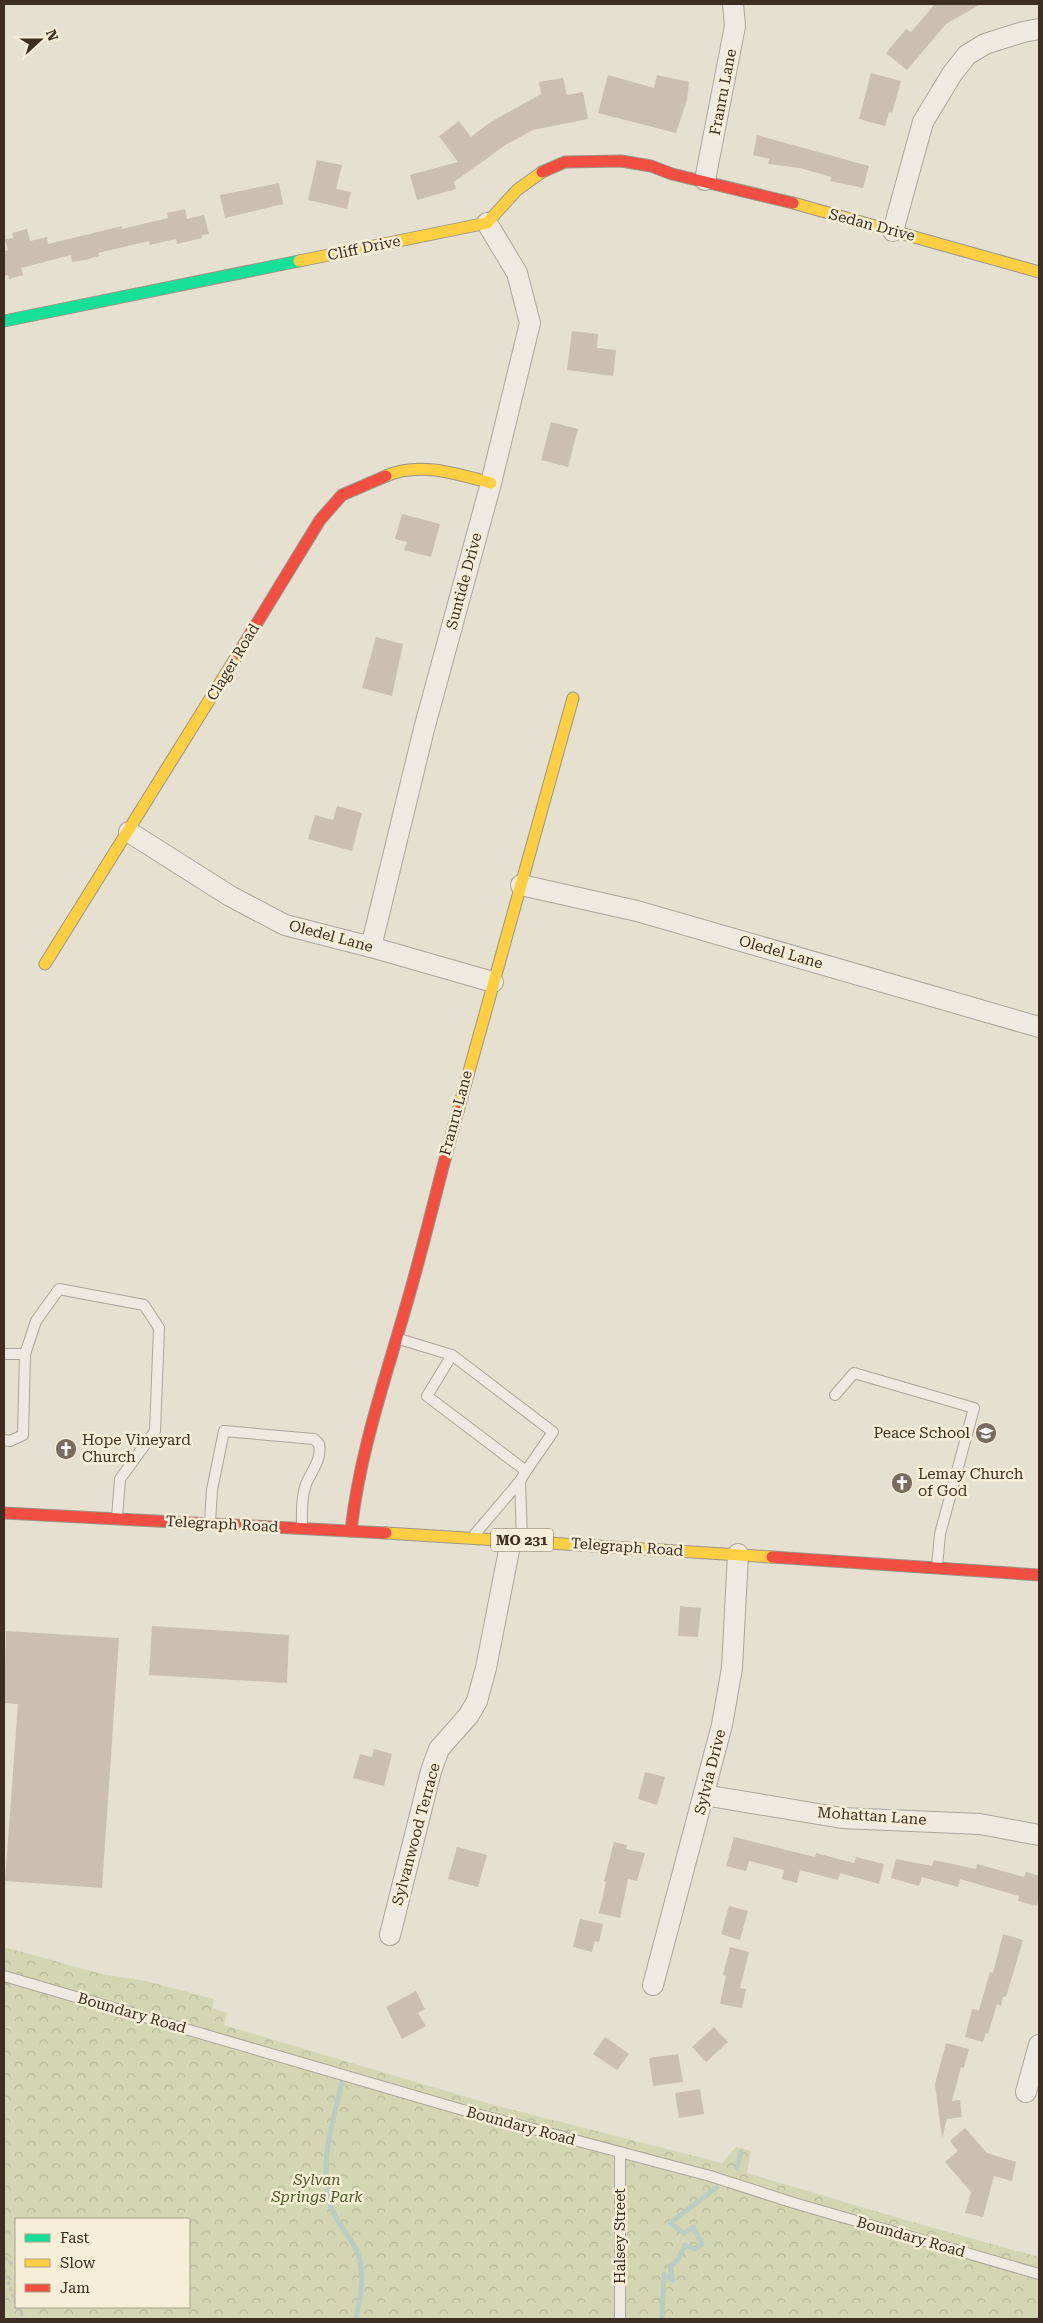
<svg xmlns="http://www.w3.org/2000/svg" width="1043" height="2323" font-family="'Roboto Serif',serif">
<style>
.park{fill:url(#park-crowns);fill-rule:evenodd}
.lines{fill:none;stroke-linecap:round;stroke-linejoin:round}
.stream{stroke:#bbccc2;stroke-width:5}
.building{fill:#cabfb1}
.lane-casing{stroke:#aca599;stroke-width:12}
.street-casing{stroke:#aca599;stroke-width:22}
.fast-casing{stroke:#9c9588;stroke-width:13}
.slow-casing{stroke:#9c9588;stroke-width:13}
.jam-casing{stroke:#9c9588;stroke-width:13}
.path{stroke:#c7c1b8;stroke-width:3;stroke-dasharray:4 2.5;stroke-linecap:butt}
.lane{stroke:#eeeae2;stroke-width:10}
.street{stroke:#eeeae2;stroke-width:20}
.fast{stroke:#16e098;stroke-width:11}
.slow{stroke:#ffcf43;stroke-width:11}
.jam{stroke:#f24e42;stroke-width:11}
.labels{text-anchor:middle;stroke-width:5;stroke-linejoin:round;paint-order:stroke}
.shield{fill:#f6eed7;stroke:#746857;stroke-width:1}
.shield-label{font-size:14px;font-weight:bold;fill:#3c2e20}
.street-label{font-size:15px;fill:#3c2e20;stroke:#f6eed7}
.poi-label{font-size:15px;fill:#3c2e20;stroke:#f6eed7;text-anchor:start}
.park-label{font-size:15px;font-style:italic;fill:#4a5826;stroke:#f6eed7}
</style>
<defs>
<pattern id="park-crowns" width="20" height="18" patternUnits="userSpaceOnUse" patternTransform="scale(1.25)"><rect width="20" height="18" fill="#d4d6b3"/><path d="M2 6a3 3 0 1 1 6 0M12 15a3 3 0 1 1 6 0" fill="none" stroke="#b7b89a"/></pattern>
</defs>
<rect width="100%" height="100%" fill="#e6e0d0"/>
<!-- park -->
<path class="park" d="M4 1947 102 1974 146 1981 214 1999 212 2008 227 2013 224 2025 490 2104 722 2163 736 2147 751 2151 747 2173 902 2219 1039 2257V2319H4ZM16 2219H189V2307H16Z"/>
<g class="lines">
<!-- stream -->
<g class="stream">
<path d="M342 2082C333 2121 320 2160 329 2200 333 2220 352 2237 358 2254 365 2274 360 2300 356 2319"/>
<polyline points="737,2168 741,2152"/>
<polyline points="662,2319 664,2274 673,2280 670,2267 678,2259 685,2245 695,2249 702,2244 693,2227 684,2233 670,2223 716,2188"/>
</g>
</g>
<!-- building -->
<g class="building">
<polygon points="935,4 981,4 946,24 907,70 886,53 906,29 911,32"/>
<polygon points="871,73 901,81 892,113 889,112 885,126 859,119"/>
<polygon points="608,75 654,88 657,75 689,82 687,100 676,133 598,113"/>
<polygon points="563,78 567,95 583,92 588,119 533,130 507,144 454,182 456,189 417,200 410,175 458,162 439,136 459,121 471,137 489,123 541,94 539,82"/>
<polygon points="757,135 869,166 863,188 830,181 831,177 800,168 768,164 769,159 753,155"/>
<polygon points="317,160 342,165 336,189 351,192 347,209 308,200"/>
<polygon points="279,183 283,204 225,218 220,195"/>
<polygon points="185,209 187,219 204,215 209,234 202,235 202,238 177,244 176,239 150,245 149,241 98,253 99,256 85,260 72,262 71,255 21,268 23,275 9,279 8,275 4,276 4,251 8,250 5,239 13,238 12,233 27,229 30,241 47,237 48,244 122,226 122,229 168,218 167,213"/>
<polygon points="572,331 598,334 597,348 616,350 613,376 567,370"/>
<polygon points="551,422 578,429 568,467 541,460"/>
<polygon points="402,514 440,524 431,557 404,550 407,542 395,539"/>
<polygon points="376,637 403,644 392,696 362,688"/>
<polygon points="337,806 362,813 352,851 308,839 315,815 333,820"/>
<polygon points="680,1606 701,1608 698,1637 678,1636"/>
<polygon points="152,1626 289,1635 287,1683 149,1675"/>
<polygon points="6,1631 119,1638 102,1888 5,1881 18,1704 4,1703"/>
<polygon points="374,1749 392,1754 384,1786 353,1778 360,1754 372,1757"/>
<polygon points="645,1772 665,1777 657,1805 638,1799"/>
<polygon points="734,1837 815,1857 816,1853 854,1863 856,1857 884,1864 879,1884 840,1873 838,1880 800,1870 797,1883 782,1879 784,1870 749,1861 746,1871 726,1866"/>
<polygon points="614,1842 627,1845 626,1849 645,1853 637,1881 628,1879 620,1918 599,1913 606,1882 604,1881"/>
<polygon points="457,1847 487,1855 478,1887 448,1879"/>
<polygon points="896,1859 932,1866 934,1860 976,1869 977,1864 1024,1877 1026,1872 1039,1876 1039,1897 1037,1906 1018,1901 1019,1896 960,1879 958,1887 922,1877 919,1886 891,1878"/>
<polygon points="729,1906 748,1911 740,1940 721,1934"/>
<polygon points="580,1919 603,1924 599,1942 595,1941 592,1952 573,1947"/>
<polygon points="1003,1934 1023,1940 1006,1997 1003,1997 1001,2006 997,2004 988,2034 986,2033 983,2042 965,2037 972,2009 979,2010 990,1972 993,1973"/>
<polygon points="730,1947 749,1952 740,1988 746,1989 742,2008 720,2004 726,1976 723,1975"/>
<polygon points="416,1991 425,2009 418,2013 426,2026 402,2039 386,2007"/>
<polygon points="714,2027 728,2042 706,2062 692,2047"/>
<polygon points="605,2037 629,2054 617,2070 593,2054"/>
<polygon points="946,2043 969,2049 964,2068 961,2067 952,2101 960,2100 962,2117 947,2119 942,2138 935,2084"/>
<polygon points="678,2054 683,2082 653,2086 649,2058"/>
<polygon points="700,2089 704,2114 679,2118 675,2093"/>
<polygon points="965,2128 987,2153 1016,2162 1012,2181 994,2176 983,2217 965,2213 971,2192 945,2162 958,2151 950,2141"/>
</g>
<g class="lines">
<!-- lane casing -->
<g class="lane-casing">
<g id="lane">
<polyline points="399,1339 452,1355 553,1432 526,1471 427,1396 452,1355"/>
<polyline points="4,1354 25,1354 36,1321 59,1289 144,1305 159,1328 155,1431 120,1479 117,1518"/>
<polyline points="835,1395 854,1373 974,1408 940,1534 937,1566"/>
<polyline points="4,1440 10,1441 23,1435 25,1354"/>
<polyline points="520,1481 522,1540"/>
<path d="M210 1522 212 1490 224 1431 314 1439 319 1444C322 1460 312 1470 306 1484 301 1498 302 1513 302 1528"/>
<polyline points="475,1534 520,1481 526,1471"/>
<polyline points="4,1976 473,2113 710,2176 794,2203 1039,2274"/>
<polyline points="620,2319 620,2153"/>
</g>
</g>
<!-- street casing -->
<g class="street-casing">
<g id="street">
<polyline points="705,180 735,26 733,4"/>
<polyline points="893,231 923,122 952,74 967,55 985,44 1023,32 1039,29"/>
<polyline points="129,832 230,896 285,925 371,947 493,982"/>
<polyline points="521,885 637,911 1039,1027"/>
<polyline points="371,947 424,729 491,483 530,323 517,273 487,223"/>
<polyline points="704,1795 842,1818 980,1824 1039,1835"/>
<polyline points="390,1935 431,1771 439,1749 469,1715 477,1701 486,1668 511,1540"/>
<polyline points="653,1985 722,1725 732,1668 738,1554"/>
<polyline points="1026,2092 1039,2045"/>
</g>
</g>
<!-- fast casing -->
<g class="fast-casing">
<polyline id="fast" points="4,321 299,261"/>
</g>
<!-- slow casing -->
<g class="slow-casing">
<g id="slow">
<polyline points="793,203 1039,272"/>
<polyline points="299,261 487,223 517,190 542,172"/>
<path d="M386 476C419 461 458 474 491 483"/>
<polyline points="45,964 238,654"/>
<polyline points="458,1111 573,698"/>
<polyline points="386,1533 772,1557"/>
</g>
</g>
<!-- jam casing -->
<g class="jam-casing">
<g id="jam">
<polyline points="542,172 565,162 621,161 651,166 672,174 793,203"/>
<polyline points="238,654 320,520 342,495 386,476"/>
<polyline points="4,1513 386,1533"/>
<path d="M351 1531C359 1456 383 1386 404 1313 424 1246 439 1178 458 1111"/>
<polyline points="772,1557 1039,1575"/>
</g>
</g>
<!-- path -->
<g class="path">
<polyline points="4,2258 16,2267"/>
<polyline points="4,2269 16,2306"/>
<polyline points="17,2307 25,2319"/>
</g>
<!-- lane -->
<use href="#lane" class="lane"/>
<!-- street -->
<use href="#street" class="street"/>
<!-- fast -->
<use href="#fast" class="fast"/>
<!-- slow -->
<use href="#slow" class="slow"/>
<!-- jam -->
<use href="#jam" class="jam"/>
</g>
<!-- icons -->
<defs>
<g id="school-disc" transform="scale(1.125)"><circle r="9.5" fill="#786c5e" stroke="#f6eed7"/><path d="M0-5L7-2L0 1L-7-2ZM-4 1L0 2.5L4 1V4Q0 6-4 4Z" fill="#fff"/></g>
<g id="church-disc" transform="scale(1.125)"><circle r="9.5" fill="#786c5e" stroke="#f6eed7"/><path d="M-1.2-6h2.4v3.5h3.3v2.4h-3.3V6h-2.4V-.1h-3.3v-2.4h3.3Z" fill="#fff"/></g>
</defs>
<g fill-rule="evenodd">
<use href="#school-disc" x="986" y="1433"/>
<use href="#church-disc" x="66" y="1449"/>
<use href="#church-disc" x="902" y="1483"/>
</g>
<g class="labels">
<!-- shield labels -->
<rect class="shield" x="491" y="1528.5" width="62" height="23" rx="4"/>
<g class="shield-label">
<text x="522" y="1545">MO 231</text>
</g>
<!-- street labels -->
<g class="street-label">
<text transform="translate(723 92) rotate(-79)" y="5">Franru Lane</text>
<text transform="translate(872 225) rotate(15)" y="5">Sedan Drive</text>
<text transform="translate(364 248) rotate(-12)" y="5">Cliff Drive</text>
<text transform="translate(464 581) rotate(-75)" y="5">Suntide Drive</text>
<text transform="translate(233 662) rotate(-59)" y="5">Clager Road</text>
<text transform="translate(331 936) rotate(15)" y="5">Oledel Lane</text>
<text transform="translate(781 952) rotate(16)" y="5">Oledel Lane</text>
<text transform="translate(456 1113) rotate(-75)" y="5">Franru Lane</text>
<text transform="translate(222 1524) rotate(3)" y="5">Telegraph Road</text>
<text transform="translate(627 1547) rotate(4)" y="5">Telegraph Road</text>
<text transform="translate(710 1772) rotate(-76)" y="5">Sylvia Drive</text>
<text transform="translate(872 1816) rotate(4)" y="5">Mohattan Lane</text>
<text transform="translate(416 1834) rotate(-75)" y="5">Sylvanwood Terrace</text>
<text transform="translate(132 2013) rotate(16)" y="5">Boundary Road</text>
<text transform="translate(521 2126) rotate(15)" y="5">Boundary Road</text>
<text transform="translate(620 2236) rotate(-90)" y="5">Halsey Street</text>
<text transform="translate(911 2237) rotate(16)" y="5">Boundary Road</text>
</g>
<!-- poi labels -->
<g class="poi-label">
<text x="970" y="1438" text-anchor="end">Peace School</text>
<text x="82" y="1445">Hope Vineyard<tspan x="82" dy="17">Church</tspan></text>
<text x="918" y="1479">Lemay Church<tspan x="918" dy="17">of God</tspan></text>
</g>
<!-- park labels -->
<g class="park-label">
<text x="317" y="2185">Sylvan<tspan x="317" dy="17">Springs Park</tspan></text>
</g>
</g>
<!-- border -->
<rect width="1043" height="2323" fill="none" stroke="#3c2e20" stroke-width="10"/>
<!-- legend -->
<rect x="15" y="2218" width="175" height="90" fill="#f6eed7" stroke="#aca18e"/>
<rect x="25" y="2234" width="25" height="8" fill="#16e098" stroke="#aca18e"/>
<text x="60" y="2243" font-size="15" fill="#3c2e20">Fast</text>
<rect x="25" y="2259" width="25" height="8" fill="#ffcf43" stroke="#aca18e"/>
<text x="60" y="2268" font-size="15" fill="#3c2e20">Slow</text>
<rect x="25" y="2284" width="25" height="8" fill="#f24e42" stroke="#aca18e"/>
<text x="60" y="2293" font-size="15" fill="#3c2e20">Jam</text>
<!-- north arrow -->
<g transform="translate(40 40) rotate(69)" stroke="#f6eed7" stroke-width="4" paint-order="stroke">
<path d="M0-4L9 19L0 12L-9 19Z" fill="#3c2e20"/>
<text y="-8" font-size="14" font-weight="bold" text-anchor="middle" fill="#3c2e20">N</text>
</g>
</svg>
